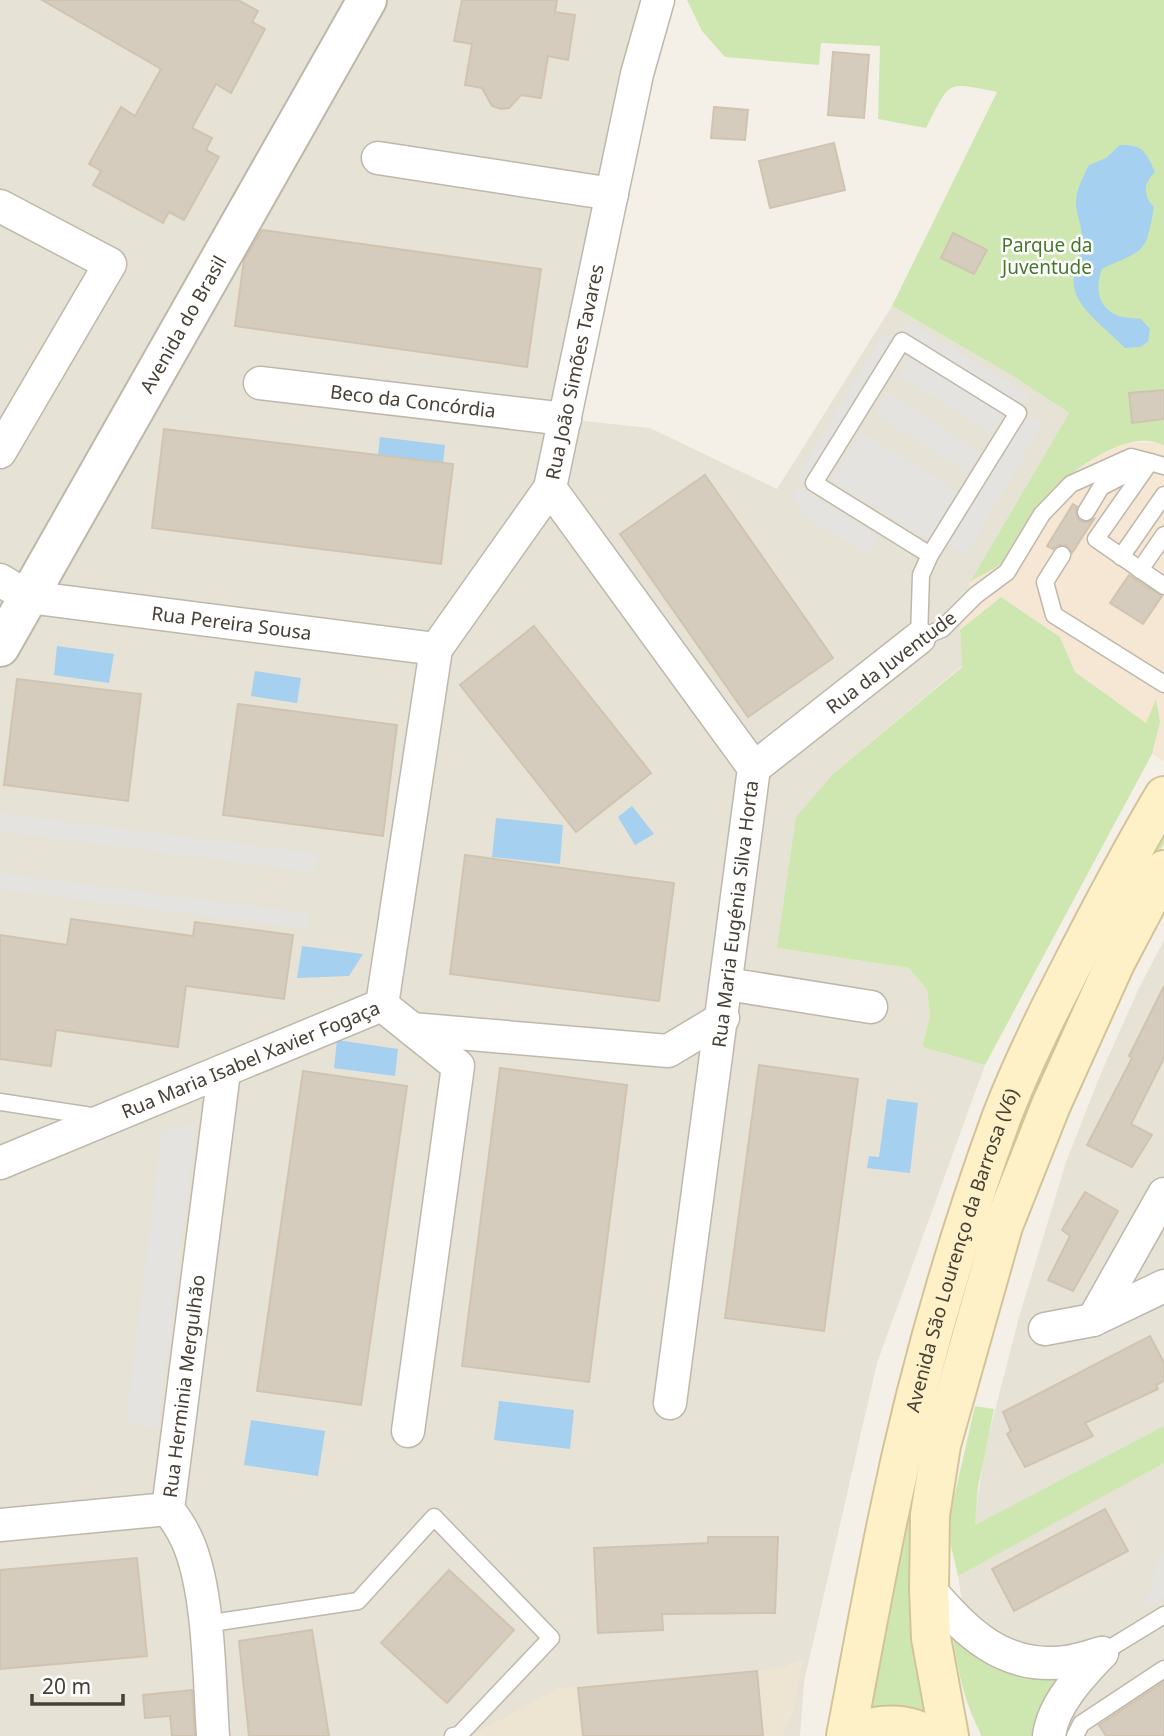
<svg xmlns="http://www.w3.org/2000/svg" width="1164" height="1736" font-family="'Noto Sans',sans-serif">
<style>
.residential{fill:#e7e2d6}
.commercial{fill:#f5e7d3}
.education{fill:#ede5d2}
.green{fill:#cee7b1}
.parking{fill:#e5e3df}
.water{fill:#a5d0ef}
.building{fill:#d5ccbd;stroke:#d0c4b0;stroke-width:2}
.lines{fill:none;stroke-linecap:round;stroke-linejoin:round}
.service-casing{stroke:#bfb8aa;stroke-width:19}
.minor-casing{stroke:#bfb8aa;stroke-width:35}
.tertiary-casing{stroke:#bfb8aa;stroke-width:42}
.secondary-casing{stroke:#d3c498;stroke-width:42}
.service{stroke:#fff;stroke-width:16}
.minor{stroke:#fff;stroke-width:32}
.tertiary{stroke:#fff;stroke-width:38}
.secondary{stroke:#fef1c7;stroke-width:38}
.labels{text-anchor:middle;stroke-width:5;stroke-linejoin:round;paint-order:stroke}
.park-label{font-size:19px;fill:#47782a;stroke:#fff}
.street-label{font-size:19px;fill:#474036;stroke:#fff}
</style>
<rect width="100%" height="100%" fill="#f4f0e8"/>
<!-- residential -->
<g class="residential">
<polygon points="0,0 658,0 565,419 650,428 777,489 892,306 1013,376 1069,413 970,582 960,630 962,666 834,773 777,948 909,968 927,990 930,1015 922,1047 985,1065 877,1363 804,1682 800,1736 0,1736"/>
<polygon points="1164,940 1164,1736 980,1736 978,1701 958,1576 974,1526 984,1453 1019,1317 1066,1162 1101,1073 1139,988"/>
</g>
<!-- commercial -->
<polygon class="commercial" points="1158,442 1164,446 1164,761 1152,754 1146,724 1075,672 1060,637 1001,597 960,630 970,582 1005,560 1050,493 1091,459 1124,443"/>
<!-- education -->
<polygon class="education" points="803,1659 794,1709 782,1736 470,1736 559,1688 757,1671 783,1667"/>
<!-- green -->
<g class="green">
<path d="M687 0H1164V446C1132 426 1073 469 1051 492 1033 511 1023 539 1006 559 997 568 981 575 970 582L1069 413 1013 376 892 306 997 92C944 81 951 81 926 128L878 119 880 46 821 43 819 65 725 57 702 31Z"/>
<polygon points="1001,597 1060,637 1075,672 1146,723 1156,699 1160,722 1152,754 985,1065 922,1047 930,1015 927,990 909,968 777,948 796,817 834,773 962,667 960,630"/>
<path d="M1164 824V844L1135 894 956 1329 932 1713C911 1706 892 1705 869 1706L910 1481 988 1203 1046 1051Z"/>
<polygon points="975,1406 994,1409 978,1487 975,1525 1164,1426 1164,1463 958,1576 951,1546 950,1515"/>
<path d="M953 1638C980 1666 1021 1687 1061 1675L1035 1736H982C965 1705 958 1673 953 1638Z"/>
</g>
<!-- parking -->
<g class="parking">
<polygon points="907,321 1031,396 1019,406 899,334"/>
<polygon points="884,332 896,339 809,483 797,476"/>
<polygon points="912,354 1004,413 991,434 898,375"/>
<polygon points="888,393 981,452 967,473 875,414"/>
<polygon points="1021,420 1045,420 966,555 948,544"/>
<polygon points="861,432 957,491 928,539 831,480"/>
<polygon points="796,485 878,536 868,555 803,516 794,497"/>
<polygon points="0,813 317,854 314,872 0,831"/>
<polygon points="0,873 310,914 308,929 0,889"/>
<polygon points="196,1123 158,1428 126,1424 162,1132"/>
<polygon points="1164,1548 1164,1597 1139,1611 1151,1592 1156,1564"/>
</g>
<!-- water -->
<g class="water">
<path d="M1120 145C1143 144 1146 152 1155 172 1143 183 1143 196 1154 207 1145 257 1145 248 1102 269 1095 287 1097 308 1119 316 1125 318 1135 318 1141 319L1150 329 1148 342 1140 347 1125 348C1109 331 1081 312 1075 291 1070 275 1080 259 1082 243 1084 229 1075 213 1076 201 1077 188 1083 177 1089 165L1106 158Z"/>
<polygon points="380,437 445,445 443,463 378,455"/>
<polygon points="57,646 114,654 109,683 54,675"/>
<polygon points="255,671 301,678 297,703 251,696"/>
<polygon points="632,806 654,834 635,845 618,817"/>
<polygon points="496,818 563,825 560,864 492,857"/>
<polygon points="302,946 363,954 349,976 297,978"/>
<polygon points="337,1040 398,1049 395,1076 334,1068"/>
<polygon points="887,1099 918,1103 910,1173 867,1168 869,1156 879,1157"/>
<polygon points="499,1401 574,1410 570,1449 494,1440"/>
<polygon points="251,1420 325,1431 318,1476 244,1465"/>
</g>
<!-- building -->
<g class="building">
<polygon points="42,0 238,0 258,11 252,22 265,29 231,93 216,84 192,128 212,138 206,150 219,157 184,220 169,212 163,223 93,185 101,171 89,164 121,107 135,116 161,69"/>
<polygon points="462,0 557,0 555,12 575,15 568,60 548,56 541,98 521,95 509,108 501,109 492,106 482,88 465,85 472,44 454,41"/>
<polygon points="833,52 869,55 864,118 828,115"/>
<polygon points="714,107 748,110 745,140 711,138"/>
<polygon points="834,143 845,190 770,208 759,161"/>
<polygon points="262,230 541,269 527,367 235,326 244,260"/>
<polygon points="953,233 987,250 974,274 941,258"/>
<polygon points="1164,390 1164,419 1132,423 1129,393"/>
<polygon points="164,429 453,464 441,564 152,528"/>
<polygon points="705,475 833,658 748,717 620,534"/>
<polygon points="1073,504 1077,507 1076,513 1080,521 1087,522 1094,519 1072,553 1067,546 1058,545 1053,549 1047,546"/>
<polygon points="1129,575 1162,596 1143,624 1110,603"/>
<polygon points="534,626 651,773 576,832 460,685"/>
<polygon points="17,679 141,694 128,801 4,785"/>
<polygon points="238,704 397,725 383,836 223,815"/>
<polygon points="465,855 674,883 659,1001 450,974"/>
<polygon points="71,919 193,936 195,922 293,935 284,999 186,986 178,1047 56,1030 51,1066 0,1059 0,935 67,945"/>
<polygon points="1164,986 1164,1058 1131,1124 1152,1135 1132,1167 1087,1145 1132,1058 1129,1056"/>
<polygon points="759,1065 858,1079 824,1331 725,1318"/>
<polygon points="500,1068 627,1085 589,1382 462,1366"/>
<polygon points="303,1071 407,1086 361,1405 257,1391"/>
<polygon points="1085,1192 1118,1211 1073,1291 1048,1280 1070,1236 1062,1230"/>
<polygon points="1150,1336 1164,1363 1164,1381 1156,1385 1158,1389 1085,1423 1093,1436 1025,1467 1007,1434 1011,1431 1003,1412"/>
<polygon points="1105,1509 1128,1551 1014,1611 992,1569"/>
<polygon points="708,1537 778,1537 775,1613 662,1614 663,1630 598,1633 594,1548 708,1543"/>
<polygon points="137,1558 147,1656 0,1669 0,1570"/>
<polygon points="449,1570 514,1630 447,1703 381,1643"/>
<polygon points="312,1630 329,1736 249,1736 239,1641"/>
<polygon points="757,1671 763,1736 583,1736 578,1688"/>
<polygon points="1164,1682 1164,1736 1106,1736 1099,1725"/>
<polygon points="192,1690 195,1736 172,1736 170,1716 145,1718 143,1695"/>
</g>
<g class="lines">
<!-- service casing -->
<g class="service-casing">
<g id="service">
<polyline points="1164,466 1150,462 1096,539 1164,586"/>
<polyline points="1086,512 1101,487 1148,463"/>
<polyline points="930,555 814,483 902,341 1018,413 930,555 921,575 919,638 942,629 976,595 1007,572 1042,514 1071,484 1131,457 1150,462"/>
<polyline points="1062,555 1045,582 1054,615 1164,684"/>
<polyline points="1121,557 1164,495"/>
<polyline points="1140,570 1164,535"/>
<polyline points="0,1102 98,1117"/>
<polyline points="205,1624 358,1601 434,1517 551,1638 459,1735 453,1736"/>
<polyline points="1102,1653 1164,1615"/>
<polyline points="1075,1736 1081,1724 1164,1669"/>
</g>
</g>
<!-- minor casing -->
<g class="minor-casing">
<g id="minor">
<polyline points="378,158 612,194"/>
<polyline points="0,206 110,264 0,452"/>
<path id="s1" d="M260 383 565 419"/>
<polyline points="550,488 754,768 670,1403"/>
<path id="s2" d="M0 580 28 597 436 649"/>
<polyline points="754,768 919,638"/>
<polyline points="727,984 871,1007"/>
<path id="s3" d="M382 1005 436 649 550 488 637 74 658 0"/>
<polyline points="412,1029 668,1051 723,1018"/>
<path id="s4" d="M0 1163 382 1005 458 1066 408 1431"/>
<polyline points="1093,1320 1164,1194"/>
<polyline points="1045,1329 1093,1320 1164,1286"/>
<polyline points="0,1525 168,1509"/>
<path d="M929 1589C966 1632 1003 1670 1065 1662 1077 1661 1090 1656 1102 1653"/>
<path id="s5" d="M213 1736C209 1679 210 1580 183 1532 179 1524 173 1516 168 1509L224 1072"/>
<path d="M1049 1736C1053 1704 1081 1675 1102 1653"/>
</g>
</g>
<!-- tertiary casing -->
<g class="tertiary-casing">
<g id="tertiary">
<path id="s6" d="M0 647 367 0"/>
</g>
</g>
<!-- secondary casing -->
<g class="secondary-casing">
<g id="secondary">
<path id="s7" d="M846 1736C860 1663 873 1590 888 1518 916 1382 954 1247 1002 1116 1020 1069 1043 1022 1066 977 1097 916 1129 855 1164 796"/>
<path d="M856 1736C873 1721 910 1723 928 1736"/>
<polyline points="949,1736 931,1638 929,1589 930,1515 941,1445 1003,1226 1051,1105 1115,963 1164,870"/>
</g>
</g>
<!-- service -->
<use href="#service" class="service"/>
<!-- minor -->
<use href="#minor" class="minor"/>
<!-- tertiary -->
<use href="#tertiary" class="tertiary"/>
<!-- secondary -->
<use href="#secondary" class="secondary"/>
</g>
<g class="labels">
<!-- park labels -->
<g class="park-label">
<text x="1047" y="252">Parque da<tspan x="1047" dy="22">Juventude</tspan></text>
</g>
<!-- street labels -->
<g class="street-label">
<text dy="7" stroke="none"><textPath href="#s6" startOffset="371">Avenida do Brasil</textPath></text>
<text dy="7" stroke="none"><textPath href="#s3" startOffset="676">Rua João Simões Tavares</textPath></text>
<text dy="7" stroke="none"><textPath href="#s1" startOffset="154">Beco da Concórdia</textPath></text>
<text dy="7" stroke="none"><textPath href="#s2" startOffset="238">Rua Pereira Sousa</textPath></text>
<text transform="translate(891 662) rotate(-37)" y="7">Rua da Juventude</text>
<text transform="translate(735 914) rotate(-83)" y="7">Rua Maria Eugénia Silva Horta</text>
<text dy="7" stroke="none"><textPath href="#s4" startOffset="271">Rua Maria Isabel Xavier Fogaça</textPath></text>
<text dy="7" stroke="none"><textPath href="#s7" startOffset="500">Avenida São Lourenço da Barrosa (V6)</textPath></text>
<text dy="7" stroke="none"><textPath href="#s5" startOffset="359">Rua Herminia Mergulhão</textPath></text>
</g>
</g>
<!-- scale -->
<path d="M32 1694v10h91v-10" fill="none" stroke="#474036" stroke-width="3.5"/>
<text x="42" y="1694" font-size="21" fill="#474036" stroke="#ffffff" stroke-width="5" paint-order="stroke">20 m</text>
</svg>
